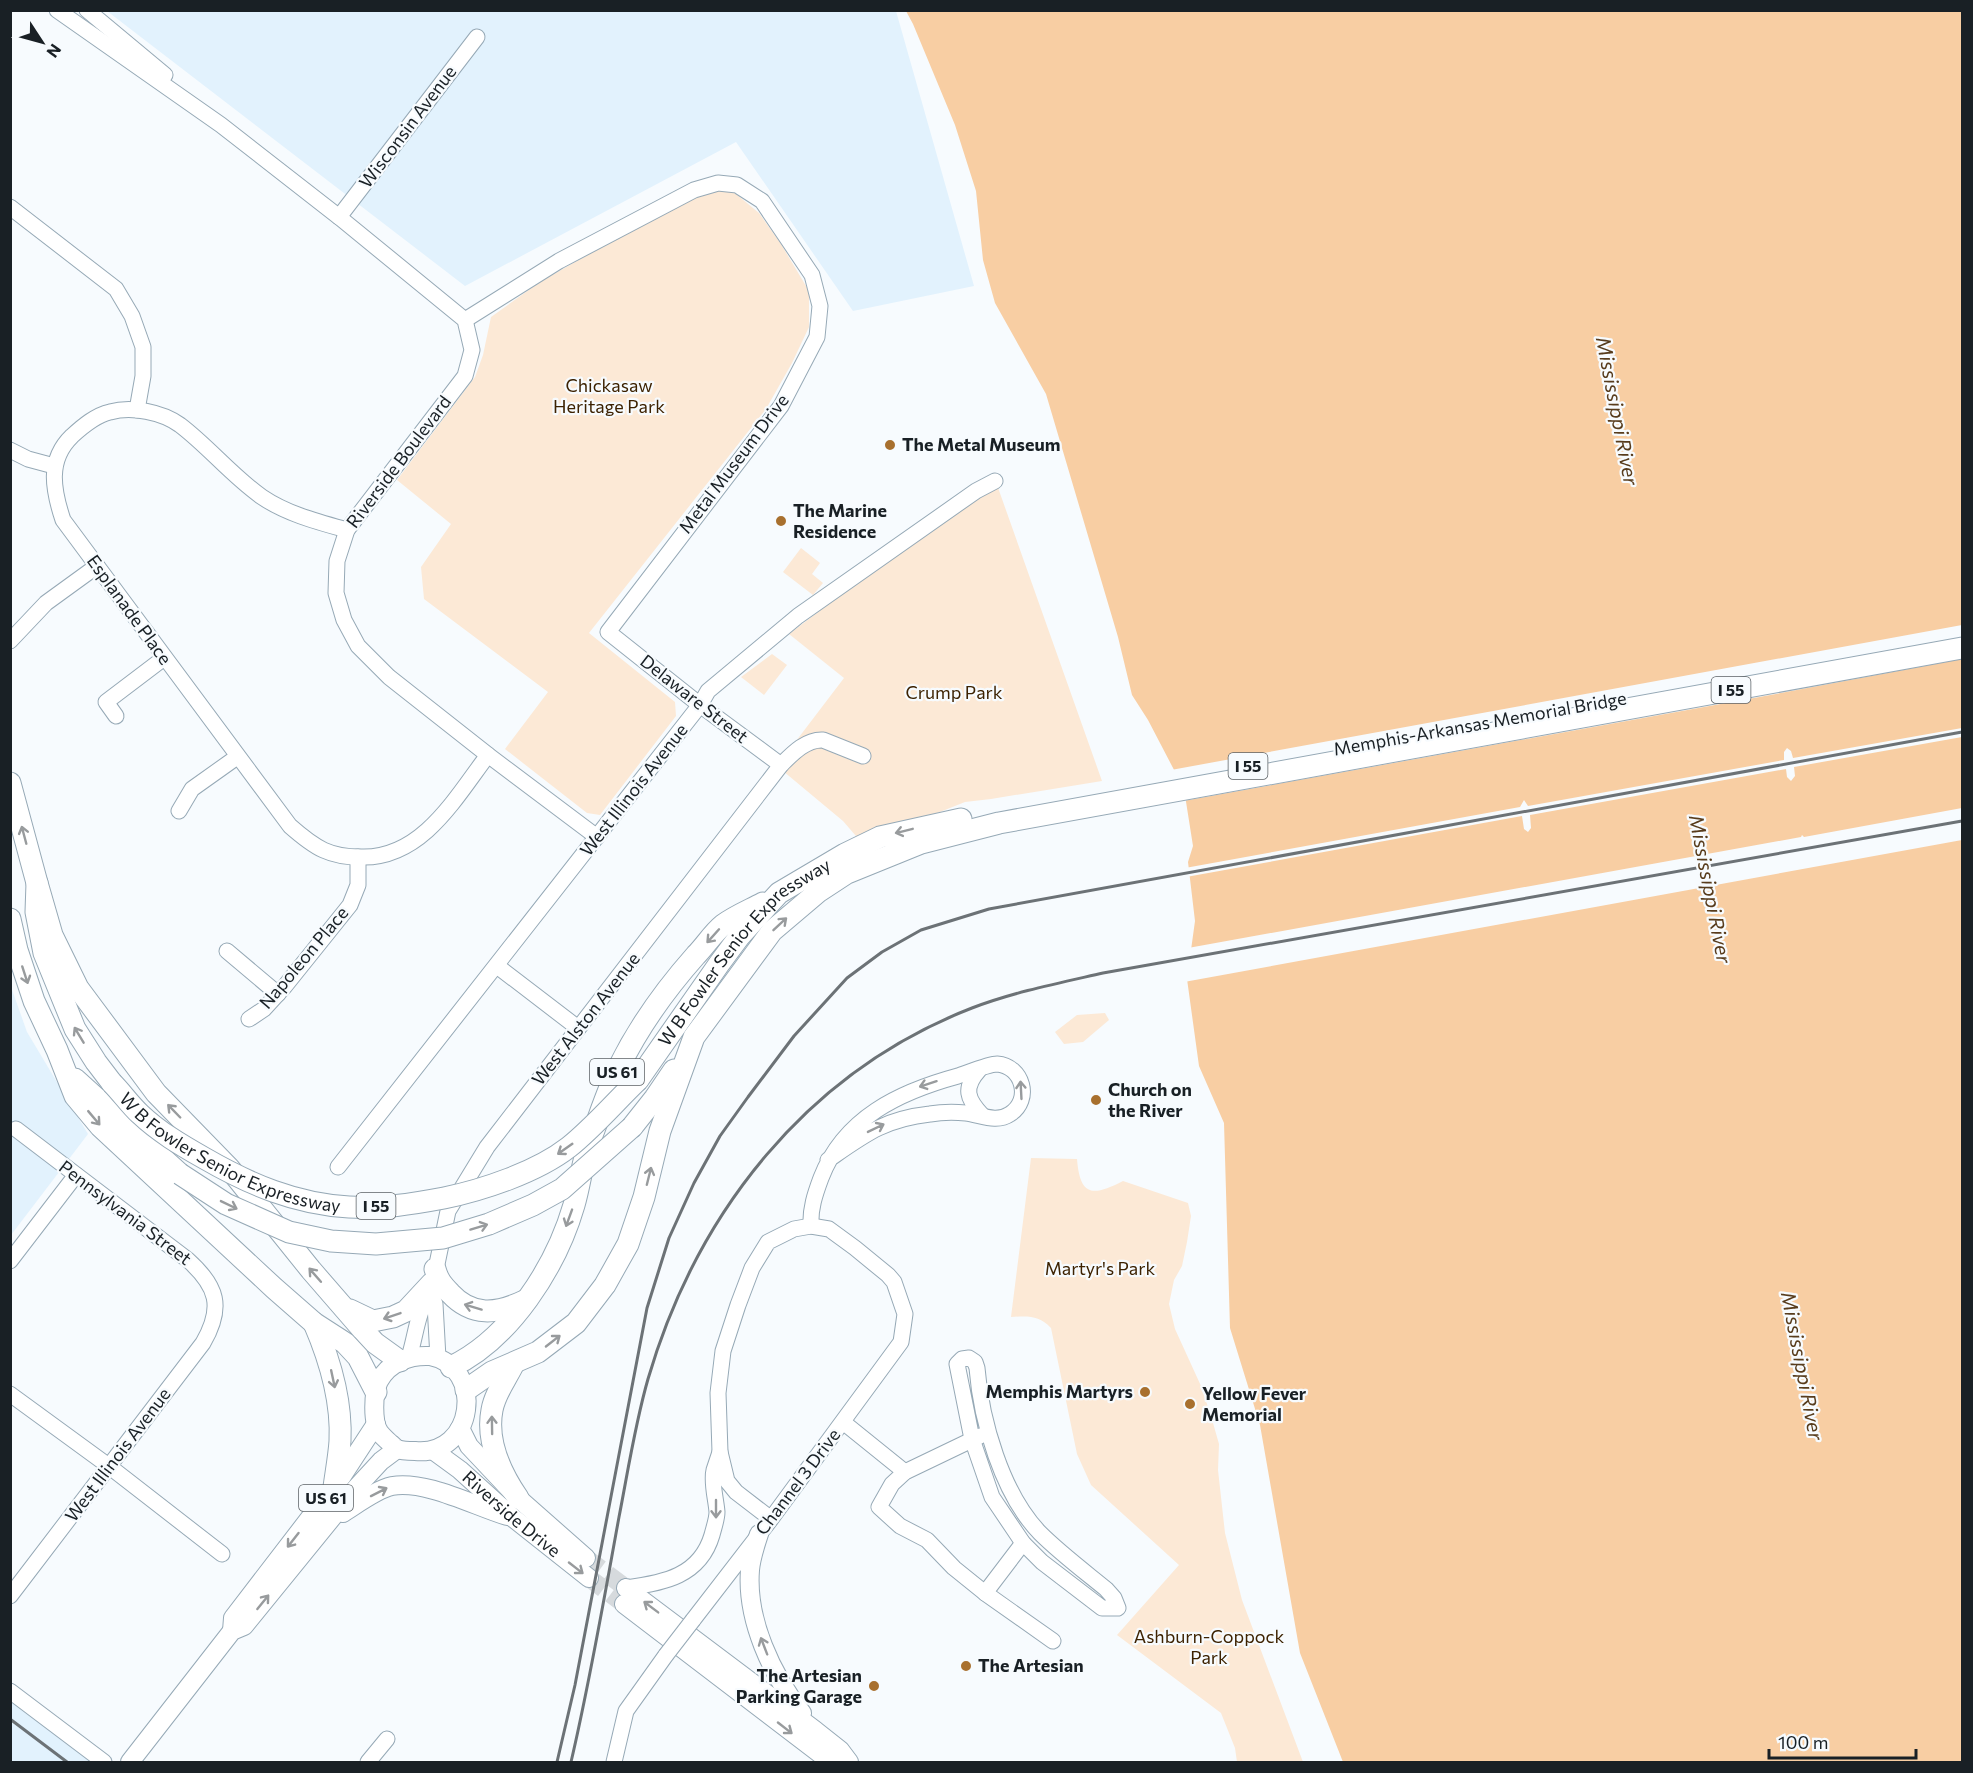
<svg xmlns="http://www.w3.org/2000/svg" width="1973" height="1773" font-family="Commissioner,sans-serif">
<style>
.built{fill:#e2f2fd}
.green{fill:#fce9d6}
.water{fill:#f8cea3}
.pier{fill:#f7fbfe}
.lines{fill:none;stroke-linecap:round;stroke-linejoin:round}
.major-tunnel{stroke:#d6dadd;stroke-width:18;stroke-dasharray:18 9;stroke-linecap:butt}
.minor-casing{stroke:#96a9b6;stroke-width:17}
.major-casing{stroke:#96a9b6;stroke-width:20}
.highway-casing{stroke:#96a9b6;stroke-width:23}
.minor{stroke:#fff;stroke-width:15}
.major{stroke:#fff;stroke-width:18}
.highway{stroke:#fff;stroke-width:21}
.rail{stroke:#6c7276;stroke-width:3}
.minor-bridge-casing{stroke:#96a9b6;stroke-width:17;stroke-linecap:butt}
.highway-bridge-casing{stroke:#96a9b6;stroke-width:23;stroke-linecap:butt}
.minor-bridge{stroke:#fff;stroke-width:15}
.highway-bridge{stroke:#fff;stroke-width:21}
.oneway{stroke:#989b9d}
.poi-dot{fill:#a8702e;stroke:#f7fbfe;stroke-width:2}
.labels{text-anchor:middle;stroke-width:4.5;stroke-linejoin:round;paint-order:stroke}
.shield{fill:#f7fbfe;stroke:#5c6266;stroke-width:1.5}
.shield-label{font-size:16px;font-weight:bold;fill:#192025}
.street-label{font-size:18px;fill:#192025;stroke:#f7fbfe}
.park-label{font-size:18px;fill:#3d2201;stroke:#f7fbfe}
.poi-label{font-size:18px;font-weight:bold;fill:#192025;stroke:#f7fbfe;text-anchor:start}
.water-label{font-size:20px;font-style:italic;fill:#583c1c;stroke:#f7fbfe}
</style>
<rect width="100%" height="100%" fill="#f7fbfe"/>
<!-- built -->
<g class="built">
<polygon points="107,11 896,11 974,286 853,311 736,142 465,286"/>
<polygon points="10,984 27,1032 88,1134 11,1235"/>
<polygon points="11,1695 99,1762 11,1762"/>
</g>
<!-- green -->
<g class="green">
<polygon points="730,189 759,213 781,244 809,291 809,327 792,363 766,409 589,633 675,702 676,716 600,815 587,813 505,749 548,692 424,599 421,567 451,524 397,480 475,377 483,355 491,317 540,282 626,233 704,193"/>
<polygon points="996,482 1102,781 991,799 965,802 862,843 843,821 777,766 844,678 789,634 976,493"/>
<polygon points="801,548 820,563 812,574 823,583 813,595 783,572"/>
<polygon points="772,654 787,665 764,695 741,677"/>
<polygon points="1105,1013 1109,1020 1083,1042 1064,1044 1055,1032 1077,1015"/>
<path d="M1031 1158 1077 1159C1080 1196 1092 1197 1123 1181L1188 1203 1191 1216 1187 1242 1182 1266 1174 1280 1169 1304 1175 1329 1201 1386 1211 1416 1219 1444 1218 1470 1225 1533 1242 1600 1303 1762H1237L1235 1748 1221 1713 1117 1635 1179 1565 1091 1485 1077 1454 1051 1328C1039 1315 1028 1316 1011 1317Z"/>
</g>
<!-- water -->
<polygon class="water" points="906,11 1962,11 1962,1762 1343,1762 1300,1653 1260,1425 1230,1328 1224,1123 1199,1066 1187,979 1195,921 1188,862 1193,846 1184,789 1148,720 1132,695 1118,637 1046,394 995,303 983,260 976,191 955,125 913,24"/>
<!-- pier -->
<g class="pier">
<polygon points="1962,625 1962,659 1776,694 1183,801 1181,790 1171,770"/>
<polygon points="1962,728 1962,737 1794,767 1795,776 1791,781 1787,777 1786,769 1530,815 1531,828 1528,832 1524,829 1522,816 1186,877 1185,868 1520,807 1524,800 1528,806 1784,760 1784,752 1787,748 1791,751 1793,758"/>
<polygon points="1962,808 1962,840 1184,982 1188,948 1801,837 1802,835 1804,837"/>
</g>
<g class="lines">
<!-- major-tunnel -->
<g class="major-tunnel">
<polyline points="586,1558 626,1588"/>
<polyline points="589,1578 624,1604"/>
</g>
<!-- minor casing -->
<g class="minor-casing">
<g id="minor">
<polyline points="57,10 221,125 339,217 465,320 472,350 465,376 347,530 337,561 336,593 344,620 358,646 389,677 488,755 597,837"/>
<polyline points="87,10 165,75"/>
<polyline points="10,207 116,289 132,316 143,347 143,376 137,410"/>
<polyline points="339,217 477,37"/>
<polyline points="465,320 559,261 694,190 718,183 737,185 762,201 812,275 820,306 817,337 781,406 608,632 700,705 781,765"/>
<polyline points="10,450 28,459 54,466"/>
<path d="M347 530C318 522 287 514 262 497 232 476 209 447 180 425 162 412 132 406 110 412 96 415 83 426 72 436 47 460 53 490 63 520L290 826C315 848 330 858 364 857 423 857 456 797 488 755"/>
<polyline points="10,641 46,603 97,566"/>
<polyline points="116,716 106,702 164,658"/>
<polyline points="179,811 192,789 237,757"/>
<polyline points="227,951 278,994"/>
<polyline points="497,966 578,1028"/>
<polyline points="249,1019 264,1009 285,986 350,905 358,885 358,857"/>
<path d="M979 1070C963 1088 967 1099 982 1115"/>
<polyline points="338,1167 700,705 708,691 798,616 976,491 995,481"/>
<path d="M811 1226C810 1209 815 1194 821 1178 844 1118 899 1092 958 1076 967 1073 989 1064 997 1064 1023 1066 1032 1100 1010 1114 997 1123 981 1115 966 1113 954 1112 942 1112 930 1114 884 1119 864 1135 828 1160"/>
<polyline points="10,1261 76,1175"/>
<polyline points="431,1293 435,1304 438,1358"/>
<path d="M409 1357C416 1336 417 1310 431 1293L448 1211 487 1147 781 765C792 754 806 739 823 740L863 756"/>
<path d="M969 1358 975 1362 977 1368C981 1420 1002 1494 1040 1533 1060 1553 1084 1571 1106 1589L1114 1598 1118 1608H1102L1042 1562 1023 1543 992 1497 972 1439 957 1364 962 1359Z"/>
<polyline points="10,1394 110,1467 222,1554"/>
<polyline points="843,1422 905,1472"/>
<polyline points="980,1436 905,1472 892,1484 879,1507 900,1526 927,1540 954,1568 985,1593 1053,1641"/>
<path d="M626 1588C664 1583 700 1576 712 1535 714 1527 717 1519 717 1512 716 1499 711 1482 714 1470 716 1464 718 1458 720 1452"/>
<polyline points="985,1593 1023,1543"/>
<path d="M10 1596 203 1343C224 1307 217 1286 188 1260L16 1129"/>
<polyline points="693,1620 771,1519 901,1342 905,1314 894,1282 888,1275 855,1248 829,1229 811,1226 794,1229 768,1242 752,1268 738,1305 723,1351 718,1393 720,1452 727,1481 736,1492 771,1519"/>
<polyline points="10,1691 104,1762"/>
<polyline points="368,1762 387,1739"/>
<polyline points="614,1762 626,1711 666,1655"/>
</g>
</g>
<!-- major casing -->
<g class="major-casing">
<g id="major">
<path d="M430 1356C486 1367 475 1457 415 1451 410 1451 402 1451 397 1449 396 1449 391 1443 390 1443 387 1440 383 1437 380 1433 372 1423 373 1392 379 1381 389 1362 410 1355 430 1356Z"/>
<polyline points="460,1428 469,1446 518,1498 586,1558"/>
<path id="s1" d="M434 1451 460 1470 512 1517 589 1578"/>
<path d="M343 1513C356 1505 377 1489 392 1486 426 1480 474 1506 507 1516"/>
<path d="M759 1534C755 1546 751 1558 750 1570 746 1620 772 1675 802 1713"/>
<polyline points="626,1588 816,1731 840,1750 849,1762"/>
<polyline points="624,1604 831,1762"/>
<polyline points="232,1631 233,1618 342,1476 376,1424"/>
<polyline points="130,1762 232,1631 244,1626 357,1487 381,1461 397,1449"/>
</g>
</g>
<!-- highway casing -->
<g class="highway-casing">
<g id="highway">
<polyline points="10,783 37,883 36,912 44,953 75,1029 96,1062 112,1083"/>
<polyline points="37,883 52,935 78,988 156,1093 229,1168 311,1270 363,1330 375,1343 400,1361"/>
<polyline points="10,919 17,950 34,1001 57,1050 75,1096 100,1126 274,1288 314,1323 345,1343 358,1357 376,1392"/>
<polyline points="75,1079 180,1174"/>
<path id="s2" d="M638 1080 719 964 739 937 779 893 845 854 880 837 961 819"/>
<polyline points="632,1127 655,1098 674,1070"/>
<path d="M435 1269C438 1280 442 1285 450 1293 472 1317 497 1314 524 1301"/>
<polyline points="350,1310 373,1321 393,1317 406,1311 432,1283"/>
<path d="M314 1323C330 1360 342 1400 340 1441 339 1456 336 1472 334 1487"/>
<path d="M514 1363C507 1378 495 1393 492 1410 486 1441 501 1473 518 1498"/>
<path d="M451 1367C510 1339 556 1267 574 1205 580 1185 582 1163 589 1143 599 1118 607 1091 619 1067 639 1026 665 990 696 955 705 946 713 933 723 925 735 916 750 910 763 903"/>
<polyline points="466,1390 492,1372 538,1352 576,1323 605,1285 628,1244 644,1197 660,1131 694,1037 772,931 818,892 847,873 921,843 999,823 1962,648"/>
</g>
</g>
<!-- minor -->
<use href="#minor" class="minor"/>
<!-- major -->
<use href="#major" class="major"/>
<!-- highway -->
<use href="#highway" class="highway"/>
<!-- rail -->
<g class="rail">
<polyline points="10,1719 67,1762"/>
<polyline points="557,1762 575,1685 647,1308 669,1238 694,1183 720,1136 748,1097 794,1036 847,978 882,952 921,930 989,909 1962,732"/>
<path d="M571 1762C590 1681 604 1599 619 1517 628 1471 635 1424 648 1379 697 1212 807 1072 972 1008 1014 992 1059 983 1103 973L1962 821"/>
</g>
<!-- minor-bridge casing -->
<g class="minor-bridge-casing">
<polyline id="minor-bridge" points="666,1655 693,1620"/>
</g>
<!-- highway-bridge casing -->
<g class="highway-bridge-casing">
<g id="highway-bridge">
<path id="s3" d="M112 1083C122 1093 130 1105 140 1114 159 1132 181 1145 204 1158 249 1184 295 1204 349 1207 381 1209 412 1204 444 1198 483 1190 537 1172 569 1147 593 1128 616 1101 638 1080"/>
<polyline points="180,1174 226,1204 289,1232 331,1241 376,1244 443,1238 489,1224 533,1205 562,1189 632,1127"/>
</g>
</g>
<!-- minor-bridge -->
<use href="#minor-bridge" class="minor-bridge"/>
<!-- highway-bridge -->
<use href="#highway-bridge" class="highway-bridge"/>
</g>
<!-- one-way arrows -->
<defs><path id="oneway-shaft" d="M-6 0H5M1.5-3L5.5 0L1.5 3" fill="none" stroke-width="1.6" stroke-linecap="round" stroke-linejoin="round" transform="scale(1.5)"/></defs>
<g class="oneway">
<use href="#oneway-shaft" transform="translate(904 831) rotate(166)"/>
<use href="#oneway-shaft" transform="translate(24 835) rotate(-105)"/>
<use href="#oneway-shaft" transform="translate(780 924) rotate(-43)"/>
<use href="#oneway-shaft" transform="translate(713 936) rotate(132)"/>
<use href="#oneway-shaft" transform="translate(25 975) rotate(72)"/>
<use href="#oneway-shaft" transform="translate(79 1035) rotate(-121)"/>
<use href="#oneway-shaft" transform="translate(928 1084) rotate(162)"/>
<use href="#oneway-shaft" transform="translate(1021 1090) rotate(-93)"/>
<use href="#oneway-shaft" transform="translate(174 1111) rotate(-134)"/>
<use href="#oneway-shaft" transform="translate(94 1118) rotate(50)"/>
<use href="#oneway-shaft" transform="translate(876 1128) rotate(-26)"/>
<use href="#oneway-shaft" transform="translate(565 1149) rotate(145)"/>
<use href="#oneway-shaft" transform="translate(649 1176) rotate(-76)"/>
<use href="#oneway-shaft" transform="translate(229 1205) rotate(26)"/>
<use href="#oneway-shaft" transform="translate(569 1218) rotate(110)"/>
<use href="#oneway-shaft" transform="translate(479 1227) rotate(-17)"/>
<use href="#oneway-shaft" transform="translate(315 1275) rotate(-131)"/>
<use href="#oneway-shaft" transform="translate(473 1307) rotate(-163)"/>
<use href="#oneway-shaft" transform="translate(392 1316) rotate(161)"/>
<use href="#oneway-shaft" transform="translate(553 1341) rotate(-38)"/>
<use href="#oneway-shaft" transform="translate(333 1379) rotate(78)"/>
<use href="#oneway-shaft" transform="translate(492 1425) rotate(-91)"/>
<use href="#oneway-shaft" transform="translate(379 1492) rotate(-27)"/>
<use href="#oneway-shaft" transform="translate(716 1509) rotate(90)"/>
<use href="#oneway-shaft" transform="translate(293 1540) rotate(128)"/>
<use href="#oneway-shaft" transform="translate(576 1568) rotate(38)"/>
<use href="#oneway-shaft" transform="translate(263 1602) rotate(-51)"/>
<use href="#oneway-shaft" transform="translate(651 1607) rotate(-143)"/>
<use href="#oneway-shaft" transform="translate(764 1646) rotate(-111)"/>
<use href="#oneway-shaft" transform="translate(785 1728) rotate(38)"/>
</g>
<!-- markers -->
<g class="poi-dot">
<circle cx="890" cy="445" r="6"/>
<circle cx="781" cy="521" r="6"/>
<circle cx="1096" cy="1100" r="6"/>
<circle cx="1145" cy="1392" r="6"/>
<circle cx="1190" cy="1404" r="6"/>
<circle cx="966" cy="1666" r="6"/>
<circle cx="874" cy="1686" r="6"/>
</g>
<g class="labels">
<!-- shield labels -->
<g class="shield">
<rect x="1711.5" y="677" width="39" height="26" rx="4.5"/>
<rect x="1228.5" y="753" width="39" height="26" rx="4.5"/>
<rect x="590" y="1059" width="54" height="26" rx="4.5"/>
<rect x="356.5" y="1193" width="39" height="26" rx="4.5"/>
<rect x="299" y="1485" width="54" height="26" rx="4.5"/>
</g>
<g class="shield-label">
<text x="1731" y="696">I 55</text>
<text x="1248" y="772">I 55</text>
<text x="617" y="1078">US 61</text>
<text x="376" y="1212">I 55</text>
<text x="326" y="1504">US 61</text>
</g>
<!-- street labels -->
<g class="street-label">
<text transform="translate(408 127) rotate(-53)" y="6">Wisconsin Avenue</text>
<text transform="translate(399 462) rotate(-53)" y="6">Riverside Boulevard</text>
<text transform="translate(734 464) rotate(-53)" y="6">Metal Museum Drive</text>
<text transform="translate(129 610) rotate(54)" y="6">Esplanade Place</text>
<text transform="translate(694 699) rotate(38)" y="6">Delaware Street</text>
<text transform="translate(1480 724) rotate(-10)" y="6">Memphis-Arkansas Memorial Bridge</text>
<text transform="translate(634 790) rotate(-52)" y="6">West Illinois Avenue</text>
<text dy="6" stroke="none"><textPath href="#s2" startOffset="168">W B Fowler Senior Expressway</textPath></text>
<text transform="translate(304 958) rotate(-50)" y="6">Napoleon Place</text>
<text transform="translate(586 1019) rotate(-52)" y="6">West Alston Avenue</text>
<text dy="6" stroke="none"><textPath href="#s3" startOffset="141">W B Fowler Senior Expressway</textPath></text>
<text transform="translate(125 1213) rotate(37)" y="6">Pennsylvania Street</text>
<text transform="translate(118 1455) rotate(-53)" y="6">West Illinois Avenue</text>
<text transform="translate(798 1482) rotate(-53)" y="6">Channel 3 Drive</text>
<text dy="6" stroke="none"><textPath href="#s1" startOffset="100">Riverside Drive</textPath></text>
</g>
<!-- park labels -->
<g class="park-label">
<text x="609" y="392">Chickasaw<tspan x="609" dy="21">Heritage Park</tspan></text>
<text x="954" y="699">Crump Park</text>
<text x="1100" y="1275">Martyr's Park</text>
<text x="1209" y="1643">Ashburn-Coppock<tspan x="1209" dy="21">Park</tspan></text>
</g>
<!-- poi labels -->
<g class="poi-label">
<text x="902" y="451">The Metal Museum</text>
<text x="793" y="517">The Marine<tspan x="793" dy="21">Residence</tspan></text>
<text x="1108" y="1096">Church on<tspan x="1108" dy="21">the River</tspan></text>
<text x="1133" y="1398" text-anchor="end">Memphis Martyrs</text>
<text x="1202" y="1400">Yellow Fever<tspan x="1202" dy="21">Memorial</tspan></text>
<text x="978" y="1672">The Artesian</text>
<text x="862" y="1682" text-anchor="end">The Artesian<tspan x="862" dy="21">Parking Garage</tspan></text>
</g>
<!-- water labels -->
<g class="water-label">
<text transform="translate(1617 411) rotate(79)" y="7">Mississippi River</text>
<text transform="translate(1710 889) rotate(79)" y="7">Mississippi River</text>
<text transform="translate(1802 1366) rotate(79)" y="7">Mississippi River</text>
</g>
</g>
<!-- border -->
<rect width="1973" height="1773" fill="none" stroke="#192025" stroke-width="24"/>
<!-- north arrow -->
<g transform="translate(42 42) rotate(126)" stroke="#f7fbfe" stroke-width="4.5" paint-order="stroke">
<path d="M0-4.5L10 22L0 15L-10 22Z" fill="#192025"/>
<text y="-9" font-size="16" font-weight="bold" text-anchor="middle" fill="#192025">N</text>
</g>
<!-- scale -->
<path d="M1769 1749v9h147v-9" fill="none" stroke="#192025" stroke-width="3"/>
<text x="1778" y="1749" font-size="18" fill="#192025" stroke="#f7fbfe" stroke-width="4.5" paint-order="stroke">100 m</text>
</svg>
